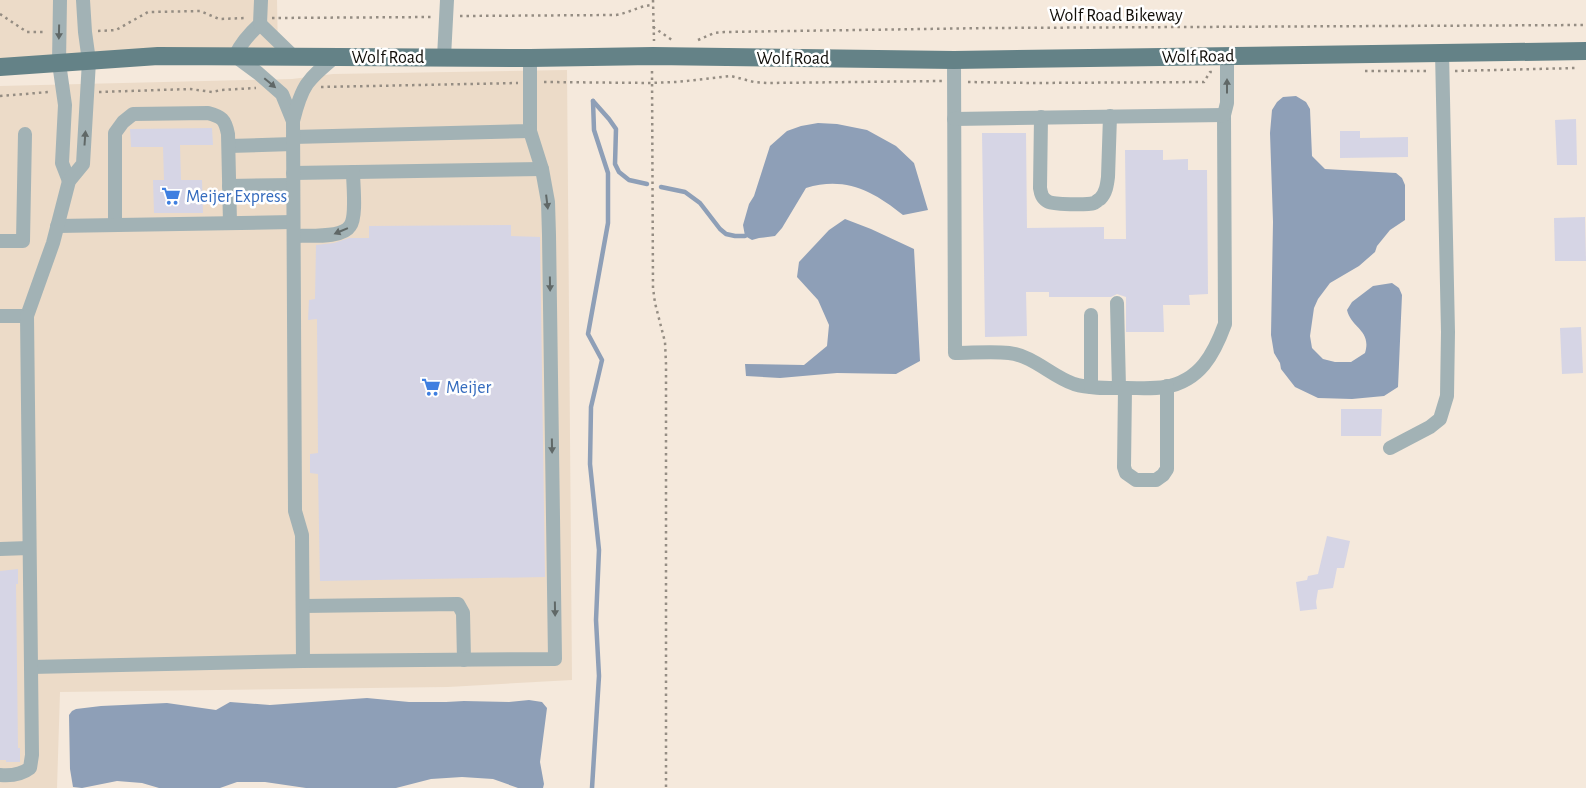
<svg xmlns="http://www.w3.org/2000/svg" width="1586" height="788" font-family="'Alegreya Sans',sans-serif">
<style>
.built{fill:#ecdbc8}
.water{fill:#8e9fb7}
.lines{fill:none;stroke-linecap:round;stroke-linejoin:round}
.stream{stroke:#8e9fb7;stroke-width:4.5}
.building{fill:#d6d5e5}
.path{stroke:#958d83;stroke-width:2.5;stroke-dasharray:2.5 4;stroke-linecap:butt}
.minor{stroke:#a2b2b5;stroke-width:14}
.major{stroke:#648287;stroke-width:18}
.oneway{fill:#606867}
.labels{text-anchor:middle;stroke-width:5;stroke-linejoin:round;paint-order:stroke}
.street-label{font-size:18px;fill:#100d08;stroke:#fff}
.shop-label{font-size:18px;fill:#366cbe;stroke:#fff;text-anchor:start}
</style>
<rect width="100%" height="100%" fill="#f5e9dc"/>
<!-- built -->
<g class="built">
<polygon points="0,0 277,0 278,56 0,68"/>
<polygon points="567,70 572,680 448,687 60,692 57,788 0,788 0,86 292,79 333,74"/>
</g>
<!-- water -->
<g class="water">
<path d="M1296 96 1306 102 1310 109 1312 156 1325 169 1396 173 1402 178 1405 185V220L1390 230 1377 246 1375 252 1359 266 1330 283 1318 299 1314 308 1310 336 1312 348 1323 359 1335 362H1351L1365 353C1372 330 1351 328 1347 310L1352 302 1373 286 1392 283 1399 288 1402 295 1398 387 1384 396 1352 399 1318 398 1295 387 1281 369 1280 363 1274 353 1271 335 1273 222 1270 133 1272 110 1277 102 1283 97Z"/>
<path d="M818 123 837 124 867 130 896 146 914 163 928 210 903 215C873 191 845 176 806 188L782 228 775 236 759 238 752 240 745 236 743 225 749 204 754 196 770 146 787 131 801 126Z"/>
<polygon points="845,219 871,229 914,249 920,361 896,374 837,373 780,378 746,376 745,364 804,365 827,346 829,325 818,300 797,277 799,262 829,230"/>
<polygon points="367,698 409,702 446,702 464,701 509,702 529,700 542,702 547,708 540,762 544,784 543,788 518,788 493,779 462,777 431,779 396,788 306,788 265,782 237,782 220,788 159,788 142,783 117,781 82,788 73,787 70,769 69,715 72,711 76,709 101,706 167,703 216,710 230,702 270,705"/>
</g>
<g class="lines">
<!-- stream -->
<g class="stream">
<polyline points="593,101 609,119 616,129 615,164 619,172 629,180 647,184"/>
<polyline points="661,187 685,192 700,203 720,229 726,234 735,236 745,236"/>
<polyline points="592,788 599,676 596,620 599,550 590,464 591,407 602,360 588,334 608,223 608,173 594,130 593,101"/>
</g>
</g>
<!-- building -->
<g class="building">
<polygon points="1576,119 1577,165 1557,165 1555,120"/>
<polygon points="212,128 213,145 180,145 181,180 202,180 203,213 154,213 153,180 164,180 163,147 131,147 130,129"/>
<polygon points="1340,131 1360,131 1360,138 1408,137 1408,157 1340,158"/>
<polygon points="982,133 1026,133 1027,228 1104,227 1104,239 1126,239 1125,150 1163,150 1163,160 1188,159 1188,170 1207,170 1208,294 1189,295 1190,305 1163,305 1164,332 1126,332 1126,297 1117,294 1111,297 1049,297 1049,292 1026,292 1027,336 985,337"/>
<polygon points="1585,217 1586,261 1555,261 1554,218"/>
<polygon points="511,225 511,236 540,237 545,577 320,581 318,474 310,473 310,454 318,453 317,319 308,320 309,300 315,299 316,245 334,243 349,238 369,238 369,226"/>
<polygon points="1581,327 1583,373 1562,374 1560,328"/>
<polygon points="1341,409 1382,409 1381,436 1341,436"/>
<polygon points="1327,536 1350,541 1344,568 1337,568 1333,588 1318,590 1316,602 1317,609 1300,611 1296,582 1307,580 1308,576 1318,574"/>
<polygon points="18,569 18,584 16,584 18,748 20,748 20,762 6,762 6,760 0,760 0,571"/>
</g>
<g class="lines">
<!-- path -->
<g class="path">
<polyline points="653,0 654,41"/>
<polyline points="0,14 27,32 45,32"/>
<path d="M460 16 616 15C629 13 639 6 652 5"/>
<polyline points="272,18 434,17"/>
<polyline points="653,27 672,40"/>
<polyline points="98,31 116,30 148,12 200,11 219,19 247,18"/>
<polyline points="698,40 714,33 724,32 990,28 1586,25"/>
<polyline points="652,71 653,288 655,303 665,342 666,364 666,788"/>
<polyline points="1365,71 1430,71"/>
<polyline points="1455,71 1577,68"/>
<polyline points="544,82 651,83 677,82 731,76 754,82 768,83 942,81"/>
<polyline points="968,82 1032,83 1204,82 1210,72 1212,72"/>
<polyline points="321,87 518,83"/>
<polyline points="99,92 190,89 212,92 221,90 256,88"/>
<polyline points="0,96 49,92"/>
</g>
<!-- minor -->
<g class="minor">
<polyline points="60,0 59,63 65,105 62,163 69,181"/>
<path d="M261 0 260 24C249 34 241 43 235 56L258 73 282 94 293 121"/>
<polyline points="260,24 293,56"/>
<polyline points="444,57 447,0"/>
<path d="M954 60 955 353C972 353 992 351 1009 353 1034 356 1051 376 1074 384 1091 389 1110 388 1127 388 1140 388 1153 389 1165 387 1200 381 1214 354 1225 324L1224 115 1227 103V56"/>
<path d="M1041 117 1040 188C1041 194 1042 198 1047 201 1052 205 1088 205 1094 203 1095 203 1099 199 1100 199 1106 193 1107 185 1108 177L1110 116"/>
<polyline points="954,119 1224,115"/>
<polyline points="293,137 530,131 530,58"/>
<polyline points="229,146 293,144"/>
<polyline points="293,173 542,169"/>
<polyline points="229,186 293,185"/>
<path d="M115 225V133L123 122 133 114 208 113C222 117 225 119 228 134L230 223"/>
<polyline points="57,226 293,222"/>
<path d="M294 236C308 235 342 239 350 226 357 217 353 184 353 172"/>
<polyline points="0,241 23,241 25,134"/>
<polyline points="1117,303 1119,388"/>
<polyline points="1091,315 1091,387"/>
<polyline points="0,316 27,316 53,243 69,181 83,164 89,61 85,32 83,0"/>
<polyline points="1125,388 1124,467 1126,473 1136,480 1156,480 1163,475 1167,469 1167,386"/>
<polyline points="1390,448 1430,427 1440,419 1447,396 1448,332 1442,52"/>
<polyline points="0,549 29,548"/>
<polyline points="303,606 458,604 463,613 464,660"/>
<path d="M303 661 302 535 295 511 293 121C302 85 307 80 335 57"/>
<polyline points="31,667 303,661 555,659 549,235 548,202 542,169 530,131"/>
<path d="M0 775C11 776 21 775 30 768L32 755 27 316"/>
</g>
<!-- major -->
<polyline class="major" points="0,67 158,56 530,58 653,56 954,60 1586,51"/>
</g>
<!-- one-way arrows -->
<defs><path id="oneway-solid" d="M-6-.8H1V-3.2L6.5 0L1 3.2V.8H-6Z" transform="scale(1.25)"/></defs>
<g class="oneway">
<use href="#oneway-solid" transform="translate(59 32) rotate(91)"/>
<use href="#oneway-solid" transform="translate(270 83) rotate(40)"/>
<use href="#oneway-solid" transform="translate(1227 86) rotate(-90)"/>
<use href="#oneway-solid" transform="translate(85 138) rotate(-86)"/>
<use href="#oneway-solid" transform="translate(547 202) rotate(83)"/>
<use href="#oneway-solid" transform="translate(341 231) rotate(157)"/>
<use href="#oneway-solid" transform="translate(550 284) rotate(89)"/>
<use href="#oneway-solid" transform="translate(552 446) rotate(89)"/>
<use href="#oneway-solid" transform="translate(555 609) rotate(89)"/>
</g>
<!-- icons -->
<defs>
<g id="supermarket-bare" transform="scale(1.5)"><path d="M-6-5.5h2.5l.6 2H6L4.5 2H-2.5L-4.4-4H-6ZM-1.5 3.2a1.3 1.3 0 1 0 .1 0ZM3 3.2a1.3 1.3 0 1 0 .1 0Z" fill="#3f7fe0" stroke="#fff" stroke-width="2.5" paint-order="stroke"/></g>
</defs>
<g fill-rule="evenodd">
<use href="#supermarket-bare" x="171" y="196"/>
<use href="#supermarket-bare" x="431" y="387"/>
</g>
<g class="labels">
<!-- street labels -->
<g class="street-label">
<text x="1116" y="21">Wolf Road Bikeway</text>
<text transform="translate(1198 56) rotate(-1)" y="6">Wolf Road</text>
<text x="388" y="63">Wolf Road</text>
<text x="793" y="64">Wolf Road</text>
</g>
<!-- shop labels -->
<g class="shop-label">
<text x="186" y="202">Meijer Express</text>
<text x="446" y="393">Meijer</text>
</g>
</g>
</svg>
